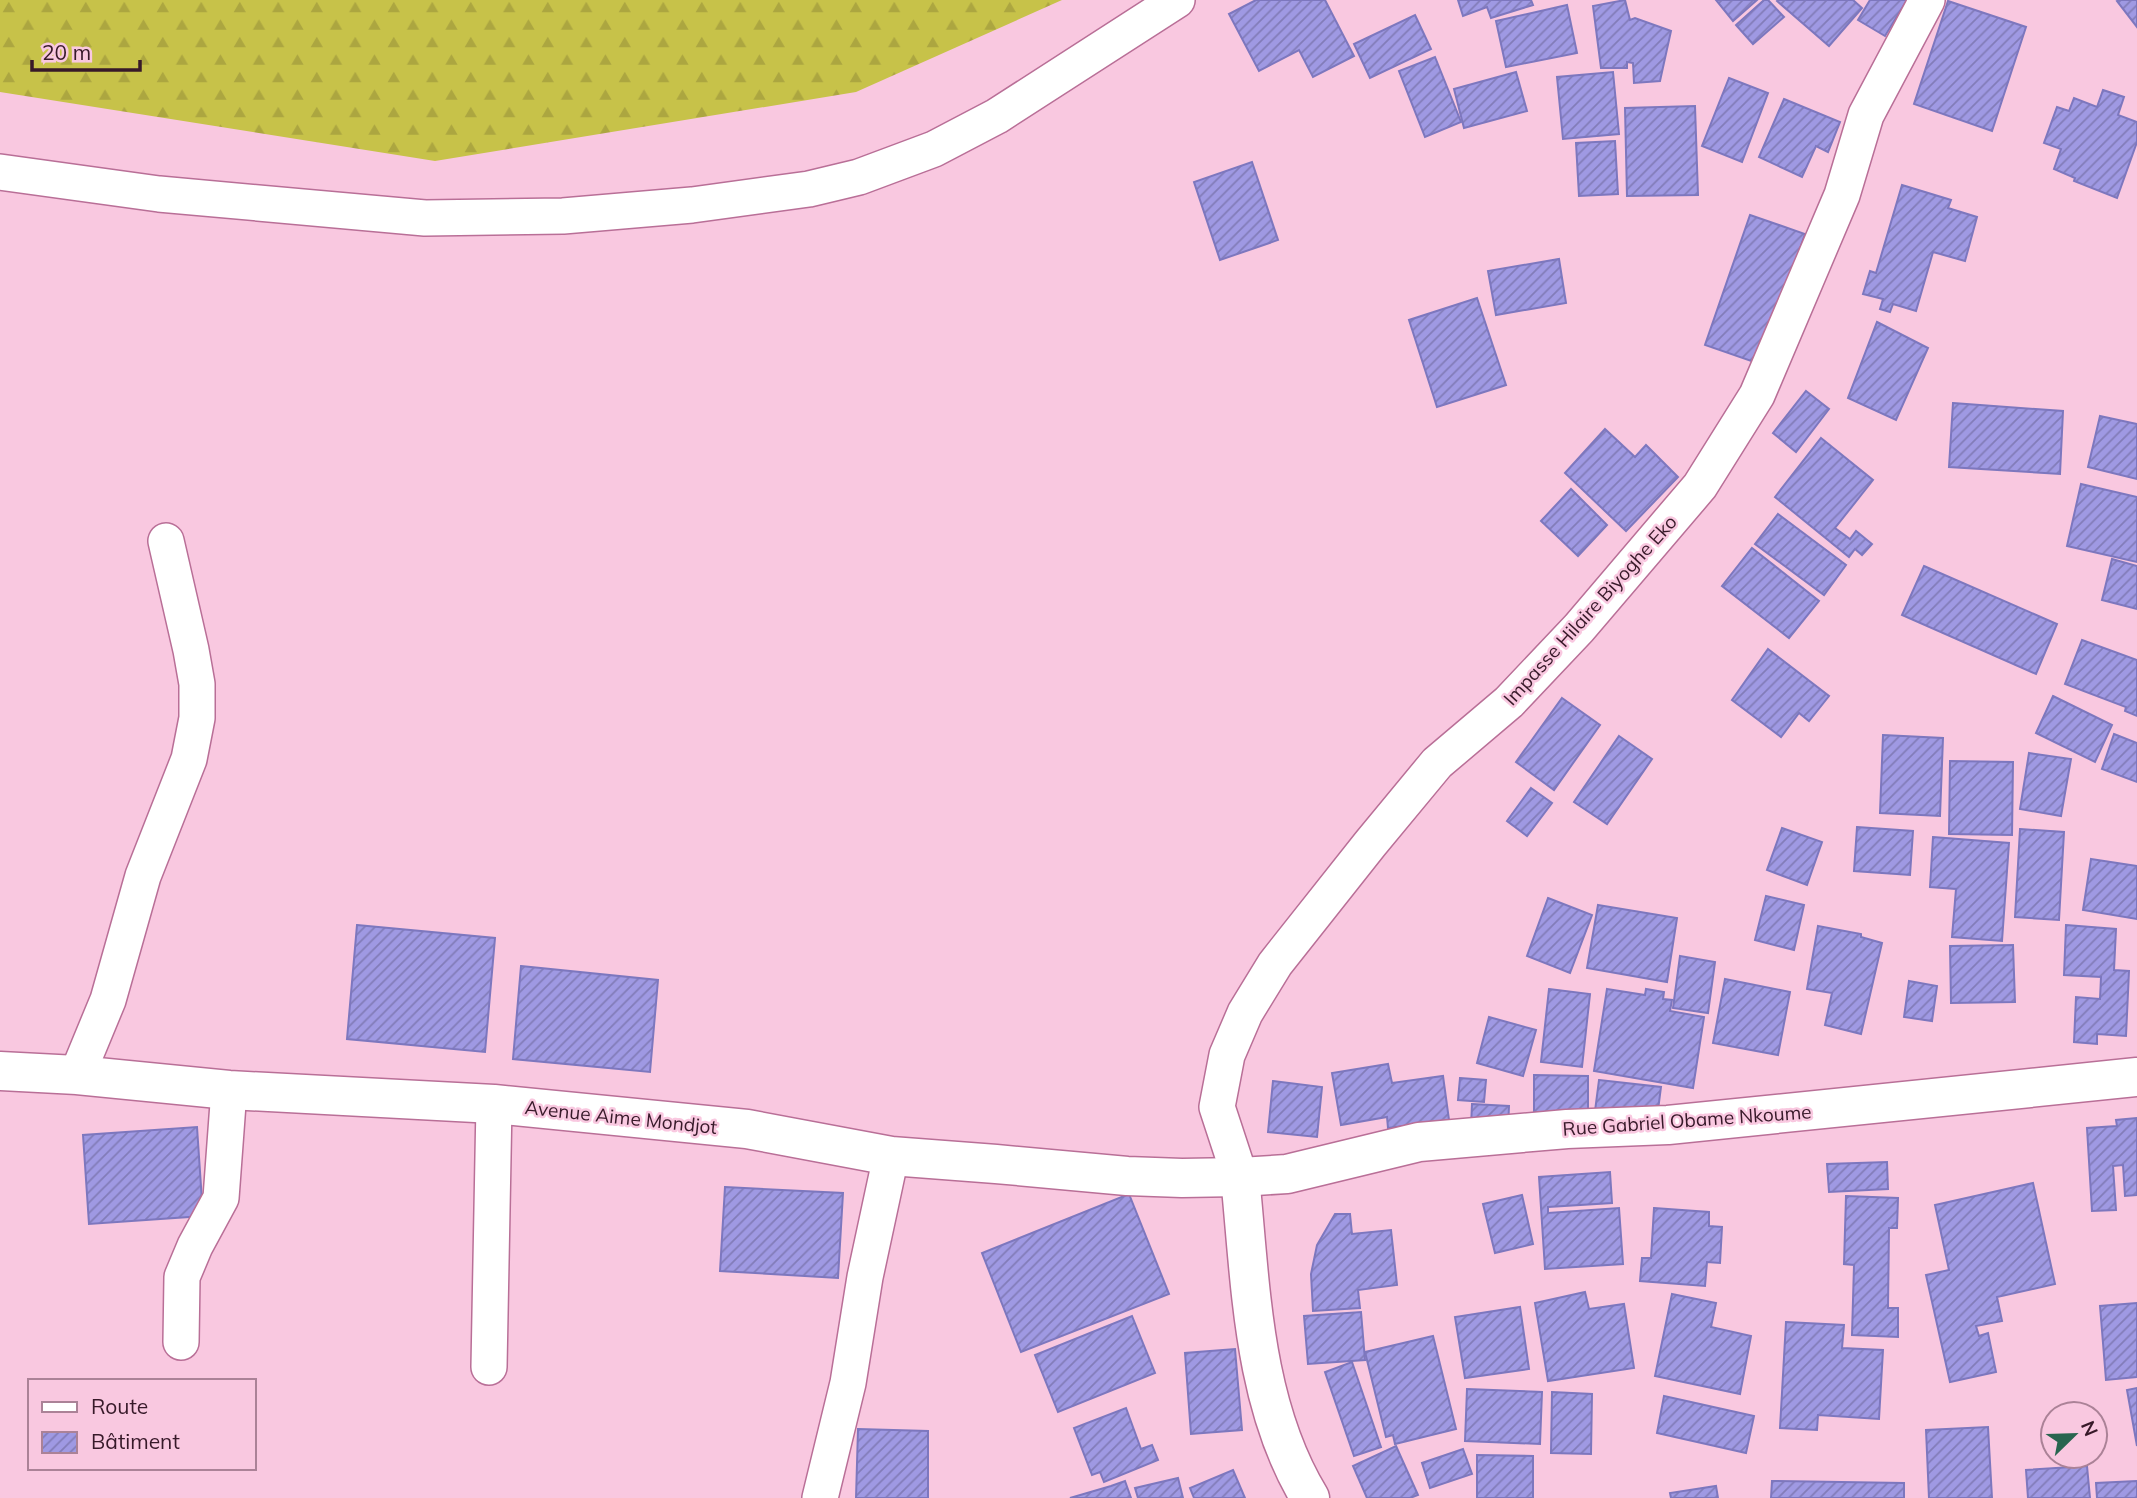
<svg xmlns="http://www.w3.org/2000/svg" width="2137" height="1498" font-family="Mulish,sans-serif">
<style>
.forest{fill:url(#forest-firs)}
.building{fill:url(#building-hatch);stroke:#7d77be;stroke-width:2}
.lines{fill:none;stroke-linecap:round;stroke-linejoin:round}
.street-casing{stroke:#b96f97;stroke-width:38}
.secondary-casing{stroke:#b96f97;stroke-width:41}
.street{stroke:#fff;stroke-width:35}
.secondary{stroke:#fff;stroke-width:38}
.labels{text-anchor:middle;stroke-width:5;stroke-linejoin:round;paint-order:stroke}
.street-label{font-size:19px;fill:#371929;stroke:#f9c8e0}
</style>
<defs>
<pattern id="forest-firs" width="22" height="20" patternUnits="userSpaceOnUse" patternTransform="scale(1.75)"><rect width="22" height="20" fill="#c7c249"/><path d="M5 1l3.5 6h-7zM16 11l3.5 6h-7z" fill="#aca640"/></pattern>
<pattern id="building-hatch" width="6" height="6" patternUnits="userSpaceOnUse" patternTransform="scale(1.75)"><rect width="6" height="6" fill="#9f99e3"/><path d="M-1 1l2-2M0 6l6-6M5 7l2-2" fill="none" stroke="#827cb8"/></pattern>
</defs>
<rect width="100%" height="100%" fill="#f9c8e0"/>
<!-- forest -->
<polygon class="forest" points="0,0 1062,0 856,92 435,161 0,92"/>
<!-- building -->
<g class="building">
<polygon points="1256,0 1325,0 1354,56 1313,77 1299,50 1259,71 1229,14"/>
<polygon points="1458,0 1531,0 1533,5 1491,18 1487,7 1463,16"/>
<polygon points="1625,0 1630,20 1635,18 1671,31 1660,81 1634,83 1633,63 1627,62 1627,68 1601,68 1593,6"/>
<polygon points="1716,0 1757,0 1733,21"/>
<polygon points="1764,0 1768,0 1784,17 1753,44 1736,25"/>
<polygon points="1778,0 1853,0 1862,8 1829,46 1777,1"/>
<polygon points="1870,0 1907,0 1885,36 1858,20"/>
<polygon points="2119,0 2137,0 2137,27 2117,1"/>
<polygon points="1948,1 2026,27 1992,131 1914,104"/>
<polygon points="1567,5 1577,53 1506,67 1496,21"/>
<polygon points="1415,15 1431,49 1370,78 1354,44"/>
<polygon points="1435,57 1461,122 1425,137 1399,71"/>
<polygon points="1516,72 1527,111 1464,128 1454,89"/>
<polygon points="1613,72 1619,134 1563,139 1557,77"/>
<polygon points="1729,78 1768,93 1742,162 1702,146"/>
<polygon points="2103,90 2124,97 2118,115 2137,122 2137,142 2117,198 2074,181 2075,178 2054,169 2061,149 2044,143 2057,107 2069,111 2074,98 2097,107"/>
<polygon points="1784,99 1840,122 1828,152 1816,146 1802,177 1759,157"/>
<polygon points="1695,106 1698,195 1627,196 1625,108"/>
<polygon points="1615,141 1618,194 1579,196 1576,143"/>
<polygon points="1252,162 1278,240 1220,260 1194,182"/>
<polygon points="1902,185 1951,200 1948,208 1977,217 1965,261 1933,252 1916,311 1893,304 1890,312 1880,309 1883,299 1863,294 1870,271 1876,273"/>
<polygon points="1750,215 1805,234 1760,364 1705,345"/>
<polygon points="1559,259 1566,303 1496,315 1488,271"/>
<polygon points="1477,298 1506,385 1437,407 1409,320"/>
<polygon points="1877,322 1928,348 1896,420 1848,398"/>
<polygon points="1806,391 1829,409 1796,452 1773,433"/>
<polygon points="1953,403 2063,411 2060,474 1949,467"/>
<polygon points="2100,416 2137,424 2137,479 2088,467"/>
<polygon points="1605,429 1635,457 1646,445 1678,477 1626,531 1565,473"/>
<polygon points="1821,438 1873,480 1835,528 1850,539 1856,531 1872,544 1862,555 1855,549 1849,557 1775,497"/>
<polygon points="2081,484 2137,497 2137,562 2067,546"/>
<polygon points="1571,489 1607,525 1578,556 1541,521"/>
<polygon points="1778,514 1846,565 1824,595 1755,544"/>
<polygon points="1752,548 1819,601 1789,638 1722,586"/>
<polygon points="2112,559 2137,566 2137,609 2102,600"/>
<polygon points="1924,566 2057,624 2036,674 1902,615"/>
<polygon points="2082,640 2137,660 2137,716 2125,711 2126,707 2065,684"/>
<polygon points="1768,649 1829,696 1809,721 1799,713 1781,737 1732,700"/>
<polygon points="2053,696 2112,725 2095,762 2036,733"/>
<polygon points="1562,698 1600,725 1554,790 1516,762"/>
<polygon points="2114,734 2137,743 2137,782 2102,769"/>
<polygon points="1883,735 1943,738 1940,816 1880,813"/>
<polygon points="1619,736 1652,759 1607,824 1574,802"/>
<polygon points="2029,753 2071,759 2061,816 2020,809"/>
<polygon points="1950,761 2013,762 2012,835 1949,834"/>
<polygon points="1531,788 1552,803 1527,836 1507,821"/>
<polygon points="1857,827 1913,831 1910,875 1854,871"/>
<polygon points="1782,828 1822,842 1807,885 1767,870"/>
<polygon points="2020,829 2064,832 2059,920 2015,917"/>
<polygon points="1933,837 2009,843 2002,941 1952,937 1956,889 1930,887"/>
<polygon points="2091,859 2137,866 2137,919 2083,910"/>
<polygon points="1766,896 1804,905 1794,950 1755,940"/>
<polygon points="1548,898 1592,915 1570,973 1527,956"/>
<polygon points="1598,905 1677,918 1667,982 1587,968"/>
<polygon points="357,925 495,938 485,1052 347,1039"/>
<polygon points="2066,925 2116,929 2114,970 2129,971 2126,1036 2097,1034 2097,1044 2074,1042 2076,997 2100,999 2101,977 2064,975"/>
<polygon points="1818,926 1861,934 1861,937 1882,943 1861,1034 1825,1025 1832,993 1807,989"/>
<polygon points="2013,945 2015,1002 1951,1003 1950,946"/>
<polygon points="1680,956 1715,962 1708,1013 1673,1008"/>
<polygon points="521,966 658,980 650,1072 513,1059"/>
<polygon points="1725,979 1790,992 1778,1055 1713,1043"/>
<polygon points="1909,981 1937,986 1932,1021 1904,1017"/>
<polygon points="1549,989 1590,994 1582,1067 1541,1062"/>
<polygon points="1607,989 1645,995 1646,989 1664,992 1663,999 1672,1000 1670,1011 1704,1017 1693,1088 1594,1071"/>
<polygon points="1489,1017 1536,1030 1523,1076 1477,1063"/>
<polygon points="1388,1064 1392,1083 1443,1076 1449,1120 1388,1128 1387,1117 1341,1125 1332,1073"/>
<polygon points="1534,1075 1588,1076 1588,1112 1534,1112"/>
<polygon points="1460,1078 1486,1080 1484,1102 1458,1100"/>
<polygon points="1599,1080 1661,1087 1657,1118 1595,1111"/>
<polygon points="1273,1081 1322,1087 1317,1137 1268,1132"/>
<polygon points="1472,1104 1509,1106 1508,1129 1471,1127"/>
<polygon points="2137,1118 2137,1195 2125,1196 2123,1165 2113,1166 2116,1210 2092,1211 2087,1128 2117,1126 2116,1120"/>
<polygon points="197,1127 203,1216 89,1224 83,1135"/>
<polygon points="1887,1162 1888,1189 1829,1192 1827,1164"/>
<polygon points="1610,1172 1612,1203 1548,1207 1548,1213 1619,1208 1623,1264 1545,1269 1539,1177"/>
<polygon points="2033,1183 2055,1284 1997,1297 2002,1321 1976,1326 1979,1336 1988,1333 1996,1372 1950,1382 1926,1275 1949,1270 1935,1205"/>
<polygon points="725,1187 843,1193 838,1278 720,1271"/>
<polygon points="1129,1194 1169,1294 1021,1352 982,1253"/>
<polygon points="1522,1195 1533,1244 1495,1253 1483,1204"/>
<polygon points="1846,1196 1898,1198 1897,1228 1889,1228 1888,1308 1898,1308 1898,1337 1852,1335 1854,1265 1844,1264"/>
<polygon points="1654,1208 1709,1212 1709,1226 1722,1227 1720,1263 1707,1262 1705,1286 1640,1281 1642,1258 1651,1258"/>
<polygon points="1335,1214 1350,1214 1352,1234 1391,1230 1397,1285 1358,1290 1360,1308 1313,1311 1311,1274 1317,1245"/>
<polygon points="1585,1292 1589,1309 1624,1304 1634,1368 1548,1381 1535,1303"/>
<polygon points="1672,1294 1716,1303 1711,1327 1751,1336 1740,1394 1655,1376"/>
<polygon points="2137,1303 2137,1377 2106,1380 2100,1306"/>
<polygon points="1520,1307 1529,1369 1465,1378 1455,1317"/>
<polygon points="1361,1312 1365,1360 1308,1364 1304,1316"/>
<polygon points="1132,1316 1155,1373 1058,1412 1035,1355"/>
<polygon points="1786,1322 1844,1325 1842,1348 1883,1350 1879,1419 1818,1415 1817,1430 1780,1428"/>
<polygon points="1433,1336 1456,1429 1395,1444 1393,1435 1386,1437 1365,1352"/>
<polygon points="1235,1349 1242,1430 1191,1434 1185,1353"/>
<polygon points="1352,1362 1381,1447 1354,1456 1325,1372"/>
<polygon points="2137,1388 2137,1446 2127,1390"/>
<polygon points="1467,1389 1542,1392 1540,1444 1465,1441"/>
<polygon points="1552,1392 1592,1394 1591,1454 1551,1453"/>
<polygon points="1664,1396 1754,1416 1746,1453 1657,1433"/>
<polygon points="1126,1408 1141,1449 1152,1445 1158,1460 1104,1482 1100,1472 1092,1475 1074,1428"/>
<polygon points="1988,1427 1992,1498 1929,1498 1926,1430"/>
<polygon points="858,1429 928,1431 928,1498 856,1498"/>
<polygon points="1396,1446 1418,1495 1410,1498 1367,1498 1353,1466"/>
<polygon points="1463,1449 1472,1474 1430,1488 1422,1463"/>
<polygon points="1477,1455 1533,1456 1533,1498 1477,1498"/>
<polygon points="2087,1466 2090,1498 2028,1498 2026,1470"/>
<polygon points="1233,1470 1245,1498 1194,1498 1190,1488"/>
<polygon points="1178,1478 1183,1498 1138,1498 1135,1488"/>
<polygon points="1125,1481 1131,1498 1070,1498 1111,1486"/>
<polygon points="1772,1481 1904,1483 1904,1498 1771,1498"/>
<polygon points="2137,1481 2137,1498 2097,1498 2096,1483"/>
<polygon points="1716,1486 1718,1498 1671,1498 1670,1493"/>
</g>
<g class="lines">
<!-- street casing -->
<g class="street-casing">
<g id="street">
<polyline points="0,172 159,194 425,218 563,216 692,205 809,189 859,177 934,149 997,116 1177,0"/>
<polyline points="77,1075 108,1000 143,876 189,759 197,718 197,684 191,650 166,541"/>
<polyline points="1240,1177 1217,1107 1227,1055 1245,1013 1275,964 1370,844 1437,763 1509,702 1579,628 1700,486 1757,395 1842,195 1866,115 1927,0"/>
<polyline points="181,1342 182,1277 195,1246 221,1198 229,1090"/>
<polyline points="489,1367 494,1104"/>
<polyline points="820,1498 848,1383 865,1277 891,1156"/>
</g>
</g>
<!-- secondary casing -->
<g class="secondary-casing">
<g id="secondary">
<polyline points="0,1071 77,1075 229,1090 494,1104 747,1129 891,1156 996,1164 1127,1176 1182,1178 1240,1177 1287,1174 1419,1142 1567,1129 1668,1125 2137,1077"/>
<path d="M1240 1177C1251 1285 1252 1403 1310 1498"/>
</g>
</g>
<!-- street -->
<use href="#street" class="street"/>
<!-- secondary -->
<use href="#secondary" class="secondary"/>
</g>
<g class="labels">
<!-- street labels -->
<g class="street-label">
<text transform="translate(1590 610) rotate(-48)" y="7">Impasse Hilaire Biyoghe Eko</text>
<text transform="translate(621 1117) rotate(6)" y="7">Avenue Aime Mondjot</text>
<text transform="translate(1687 1120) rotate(-4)" y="7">Rue Gabriel Obame Nkoume</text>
</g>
</g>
<!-- legend -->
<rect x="28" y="1379" width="228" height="91" fill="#f9c8e0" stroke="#ab8297" stroke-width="2"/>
<rect x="42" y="1402" width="35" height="10" fill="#ffffff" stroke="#ab8297" stroke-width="2"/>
<text x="91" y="1414" font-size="21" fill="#371929">Route</text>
<rect x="42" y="1432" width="35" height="21" fill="url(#building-hatch)" stroke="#ab8297" stroke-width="2"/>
<text x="91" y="1449" font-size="21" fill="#371929">Bâtiment</text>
<!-- north arrow -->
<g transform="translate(2074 1435) rotate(67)"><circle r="33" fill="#f9c8e0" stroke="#ab8297" stroke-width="2"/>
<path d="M0-5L12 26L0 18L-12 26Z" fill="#29654f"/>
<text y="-10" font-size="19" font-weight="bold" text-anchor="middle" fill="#371929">N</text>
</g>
<!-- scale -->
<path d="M32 60v10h108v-10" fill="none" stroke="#371929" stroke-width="3.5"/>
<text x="42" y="60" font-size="21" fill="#371929" stroke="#f9c8e0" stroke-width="5" paint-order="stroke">20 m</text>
</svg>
